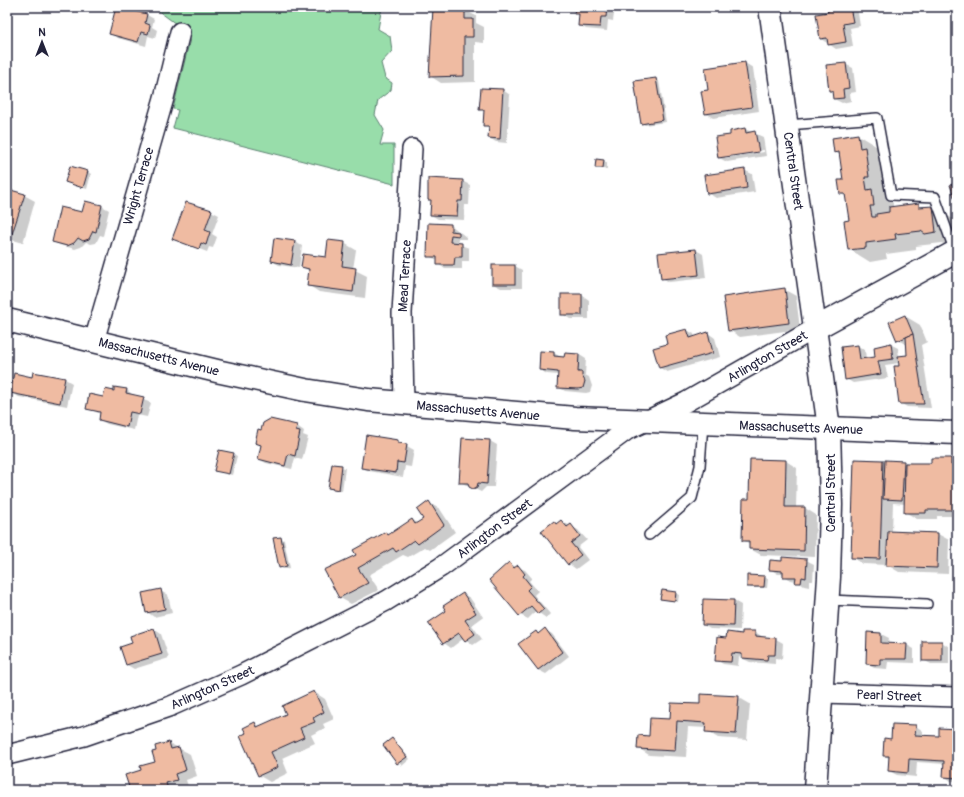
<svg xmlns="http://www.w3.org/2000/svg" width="964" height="797" font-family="Pangolin,sans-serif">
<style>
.green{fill:#98ddaa;stroke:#5d8072}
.shadow{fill:#0003;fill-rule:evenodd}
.building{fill:#efbba2;stroke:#22223b}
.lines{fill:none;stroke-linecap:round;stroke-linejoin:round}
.service-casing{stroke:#22223b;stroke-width:12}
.minor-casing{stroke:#22223b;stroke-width:22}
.tertiary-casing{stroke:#22223b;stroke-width:25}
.secondary-casing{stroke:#22223b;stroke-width:25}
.service{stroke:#fff;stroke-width:9}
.minor{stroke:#fff;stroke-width:19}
.tertiary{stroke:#fff;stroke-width:22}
.secondary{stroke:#fff;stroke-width:22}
.labels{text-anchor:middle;stroke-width:4;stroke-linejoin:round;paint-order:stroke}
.street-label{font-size:13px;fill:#22223b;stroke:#fff}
</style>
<rect width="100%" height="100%" fill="#fff"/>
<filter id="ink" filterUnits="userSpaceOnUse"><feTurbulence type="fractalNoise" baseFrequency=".025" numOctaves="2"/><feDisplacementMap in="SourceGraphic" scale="8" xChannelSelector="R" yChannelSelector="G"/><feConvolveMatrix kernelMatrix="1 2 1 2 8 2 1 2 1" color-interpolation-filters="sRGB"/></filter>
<g filter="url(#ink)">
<!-- green -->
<polygon class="green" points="153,7 382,7 378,29 390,36 392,51 381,63 385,78 392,83 391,90 378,100 375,115 384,130 380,145 394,145 394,184 173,128 178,110 173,109 191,35"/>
<!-- shadow -->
<g class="shadow">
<polygon points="117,7 147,15 154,19 152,27 157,30 155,38 148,36 146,46 118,38 110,34"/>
<polygon points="576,7 615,7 613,21 608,20 607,31 586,29 579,25 580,16 575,13"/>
<polygon points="828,7 857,7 860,26 850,28 853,46 836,49 821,39 829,13"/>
<polygon points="434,9 465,10 476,16 476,23 484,27 484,43 475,42 475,82 441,83 430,76"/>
<polygon points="745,63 753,68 759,111 713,118 706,114 709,91 706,69"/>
<polygon points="845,64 853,68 856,92 850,93 851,101 842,103 834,99 833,93 830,91"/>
<polygon points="656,79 659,81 666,122 645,125 642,123"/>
<polygon points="482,89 503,90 510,95 507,143 496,142 489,138 489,128 484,125 485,112 481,109"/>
<path d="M745 129 763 137 766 156 727 162 719 158 731 136ZM764 150V152L725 158V156Z"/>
<polygon points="858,135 879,148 887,199 893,203 893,208 918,205 924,208 932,207 953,219 957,244 947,246 942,243 916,246 916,250 886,254 887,259 870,262 849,249 850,221 847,197 841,194 844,180 840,155 835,152"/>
<polygon points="604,161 607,163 607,170 596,167"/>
<polygon points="744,170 752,174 755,192 716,198 708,193"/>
<polygon points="88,172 91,174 87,189 67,182"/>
<polygon points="462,181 470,185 469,205 465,205 464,220 438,219 431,215 432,201 429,200"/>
<polygon points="7,190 24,195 35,201 23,243 7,238"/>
<polygon points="102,206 109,210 103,236 100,235 96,243 91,244 86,242 81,247 75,249 60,245 53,241 83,213"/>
<polygon points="211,211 219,215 212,234 217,237 213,248 209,247 207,252 174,239"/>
<polygon points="451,225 466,237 466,239 458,239 458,244 469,248 469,261 462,261 462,269 445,269 438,264 438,260 428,256"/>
<polygon points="295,242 302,246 299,268 279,265 272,261"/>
<polygon points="344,243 356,250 353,269 367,276 365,298 319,292 308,285 310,271 302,267 327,258"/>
<polygon points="696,250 703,254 706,278 669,282 662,278"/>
<polygon points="515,266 522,270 522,288 501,288 493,284"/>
<polygon points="785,290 796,296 800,329 740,337 729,330"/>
<polygon points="582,295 589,300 589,319 570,319 562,314"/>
<polygon points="905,316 920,325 927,342 921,345 931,408 907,407 900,403 900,363 885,365 888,378 853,383 846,379 858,346 865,350 866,359 876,358 890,344 898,348 899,357 908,356 907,345 898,340"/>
<polygon points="687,330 694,334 695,337 708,333 715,338 720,357 667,372 660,368 669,344"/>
<polygon points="541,352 554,353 562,358 578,354 586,359 585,375 589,377 592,386 590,392 586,393 565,391 558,387 559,375 547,374 540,370"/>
<polygon points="33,378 65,379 72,383 67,406 19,397 11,393"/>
<polygon points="127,390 134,396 151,403 147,417 137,415 134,430 107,424 100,420 101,414 87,408 114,392"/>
<polygon points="270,420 297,426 304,431 303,435 308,437 302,460 295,458 292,469 266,463 259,459 262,446 256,443"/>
<polygon points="367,436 398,441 414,450 411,467 405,466 403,477 369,471 362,467"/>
<polygon points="490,441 497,445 494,487 486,487 481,492 460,482"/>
<polygon points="233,454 237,456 232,475 215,470"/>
<polygon points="951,459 957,463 957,516 937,516 937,519 917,519 905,512 906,504 893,503 892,532 938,534 949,540 948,574 899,572 887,565 863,564 852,557 855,460 932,464"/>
<polygon points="786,461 797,468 796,508 805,508 816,515 815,557 761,555 750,549 750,544 743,540 750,500"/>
<polygon points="332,465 345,468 342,491 329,488"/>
<polygon points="429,503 440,509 455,532 430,550 425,547 408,557 403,555 369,575 379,590 351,604 340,598 325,571 357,556 386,534 389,535 412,520 418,523 425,519"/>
<polygon points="561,521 578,530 587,540 578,547 588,560 576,569 569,564 554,523 557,524"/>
<polygon points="281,538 284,540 290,568 283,569 280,567"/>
<polygon points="806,560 814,564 813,581 809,581 809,587 804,586 797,581 791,580 784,576 784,574 778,574 770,569 783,562"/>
<polygon points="509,564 525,570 532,578 529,581 538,591 534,595 550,614 546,618 536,611 528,619 520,615"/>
<polygon points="764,577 768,579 767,588 751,588 748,586"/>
<polygon points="160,591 168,595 172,613 154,617 147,612"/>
<polygon points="675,593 679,595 678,602 662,599"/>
<polygon points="463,594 470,598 483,617 472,625 482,639 473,645 464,638 451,648 444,643 447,611"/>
<polygon points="734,601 741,605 740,630 710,629 703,625"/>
<polygon points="154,629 161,634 169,658 134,669 127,665 133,644"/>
<polygon points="545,630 552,634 569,656 546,674 538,670 536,632 539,634"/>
<polygon points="743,632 755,632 763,637 776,639 783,643 782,659 775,658 775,664 750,662 739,657 738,666 723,664 716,660 727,639 743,635"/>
<polygon points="868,633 881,634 889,638 888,644 907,645 914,649 914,663 888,662 887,669 874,668 867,664"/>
<polygon points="942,642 949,647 949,664 931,664 923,660"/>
<polygon points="314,692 325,699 334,719 323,724 325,728 311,735 315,743 282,758 288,773 270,782 258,775 247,734 255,723 260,727 287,714"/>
<polygon points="738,697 750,704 747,740 718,738 706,731 707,728 688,727 686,757 649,755 638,748 671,720"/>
<polygon points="916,726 923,731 923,736 940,738 957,730 957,781 951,781 944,776 945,764 917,762 916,777 897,775 889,771 890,759 884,755 892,740"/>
<polygon points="392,739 410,759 402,766 384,745"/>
<polygon points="169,743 190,754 197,776 186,780 188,786 177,790 131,790 126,776 142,771 157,762 157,751"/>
</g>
<!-- building -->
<g class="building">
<polygon points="116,7 147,14 145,23 150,25 148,34 141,32 138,42 109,34"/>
<polygon points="575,7 607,7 606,17 601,17 600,27 578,26 579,14 574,14"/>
<polygon points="827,7 850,7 853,22 843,24 846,42 828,45 827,38 820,39 816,14 828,12"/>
<polygon points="433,8 465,9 465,19 473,19 473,37 464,37 464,76 429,77"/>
<polygon points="745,62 752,107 705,114 701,91 708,90 705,68"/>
<polygon points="846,63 849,88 843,89 844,98 833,99 832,91 829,91 826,65"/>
<polygon points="656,78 663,120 641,124 634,81"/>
<polygon points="481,88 503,89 500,139 488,138 489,126 483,126 484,110 479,110"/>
<polygon points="745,128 746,133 755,131 759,152 718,158 715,137 730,135 730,131"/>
<polygon points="858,134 860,148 865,147 869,177 865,177 867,190 872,189 874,206 870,206 872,217 876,217 876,214 889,212 889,207 919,203 919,207 933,206 936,232 925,234 921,231 895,234 896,239 866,243 866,248 848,250 844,221 849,220 845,194 840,194 838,180 843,180 839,152 834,153 832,138"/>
<polygon points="596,159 604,160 603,168 595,168"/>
<polygon points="70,166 88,171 83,188 65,182"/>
<polygon points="745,169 747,188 707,194 704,175"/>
<polygon points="428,178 463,180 462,201 458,201 457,216 430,215 431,200 428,200"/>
<polygon points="957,182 957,205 950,185"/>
<polygon points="7,189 25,194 11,237 7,236"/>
<polygon points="85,201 102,205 96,232 93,231 89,239 83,241 78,238 74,243 67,246 52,242 60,207 82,212"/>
<polygon points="186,202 212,210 205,230 210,232 206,245 201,243 199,249 172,239"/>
<polygon points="428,223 451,224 451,231 459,232 459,236 451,235 450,242 462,243 462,257 455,257 454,265 437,265 437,257 427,257"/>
<polygon points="274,238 295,241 291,265 271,261"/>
<polygon points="328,240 345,242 342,266 356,268 353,292 307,286 309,269 301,267 303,254 326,257"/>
<polygon points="696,249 699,275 661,279 658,253"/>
<rect x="492" y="265" width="23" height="19"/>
<polygon points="785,288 789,323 728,331 723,297"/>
<rect x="561" y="294" width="21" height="21"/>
<polygon points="905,315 913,334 897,341 889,322"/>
<polygon points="687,329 690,338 708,332 713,353 659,368 653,348 667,344 665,335"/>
<polygon points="913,334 916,354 924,404 899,404 894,366 899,366 898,356 907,355 906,337"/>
<polygon points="891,343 893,359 878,361 881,374 845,380 841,347 858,345 860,359 875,357 874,347"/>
<polygon points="540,351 554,352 554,356 564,357 565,353 579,354 578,372 582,372 582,376 585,381 583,388 578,389 557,388 558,372 539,370"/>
<polygon points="33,372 65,378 60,403 10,393 14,373 32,377"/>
<polygon points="114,387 127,389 126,393 144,397 140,414 130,412 127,427 99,420 100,412 86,409 89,394 103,397 105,389 114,391"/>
<polygon points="270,419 297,425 296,431 300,432 295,456 288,454 285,466 258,459 261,445 255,443 258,429 261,430 263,423"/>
<polygon points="366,435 398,440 398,443 407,444 404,463 397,462 396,473 361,468"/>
<polygon points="462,438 490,440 487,484 478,483 477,487 473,489 469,487 468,483 459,483"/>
<polygon points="219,450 234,453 229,474 214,471"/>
<polygon points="931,458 951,458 951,465 957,465 957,510 926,510 926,513 904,513 905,463 931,463"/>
<polygon points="750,459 786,460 785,507 805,507 804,551 749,549 749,541 742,541 743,499 749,499"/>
<polygon points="854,459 883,460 880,559 851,558"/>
<polygon points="885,460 904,461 902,500 883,499"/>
<polygon points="332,464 342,465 339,490 328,488"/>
<polygon points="429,501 444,525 418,544 414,540 396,552 393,548 358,568 368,583 339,598 324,570 356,555 353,550 386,532 388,535 412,519 415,524 423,519 417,510"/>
<polygon points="561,520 567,527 571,524 580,536 571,543 581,555 568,565 541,531 554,521 556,524"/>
<polygon points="888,531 938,533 937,568 886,566"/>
<polygon points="281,537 287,566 279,568 273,538"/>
<polygon points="782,557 807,559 806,578 802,577 801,583 795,583 796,577 783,577 783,571 769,570 770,560 782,561"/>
<polygon points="509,562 514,568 518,565 525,574 523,576 531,586 527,590 544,609 538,614 531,606 519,616 489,580"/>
<polygon points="747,575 765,576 764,587 747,587"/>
<polygon points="161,589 165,609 146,613 142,593"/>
<polygon points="662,590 676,592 675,601 660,599"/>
<polygon points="463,593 476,613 465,620 475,634 465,641 459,633 443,644 428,623 446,611 443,606"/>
<polygon points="703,599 734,600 733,626 702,625"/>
<polygon points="154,628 162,654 126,665 120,647 132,643 130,636"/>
<polygon points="545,628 562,652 538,670 518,644 536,631 538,634"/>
<polygon points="742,631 755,631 755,636 776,638 775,655 768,655 767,660 742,658 742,654 732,653 731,662 715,661 717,637 726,638 727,632 742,634"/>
<polygon points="867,632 881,633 881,643 907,644 906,659 880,659 880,665 866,664"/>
<rect x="922" y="641" width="20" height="20"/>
<polygon points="314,691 324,712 313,718 315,722 300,728 304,737 271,752 278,767 258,776 240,736 246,733 243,728 255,722 257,727 286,714 282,706"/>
<polygon points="700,694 739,696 736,734 705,732 706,723 677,721 675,751 637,749 638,735 649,736 650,718 670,719 671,703 700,704"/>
<polygon points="892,724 916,725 915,735 939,736 939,728 957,729 957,778 943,777 944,761 909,759 908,773 888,771 889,756 883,756 884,738 891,739"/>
<polygon points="392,738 407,757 397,764 383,745"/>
<polygon points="169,742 171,749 179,747 186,770 175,774 177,780 166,783 168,789 130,790 125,775 141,770 140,766 155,762 152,752 156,751 155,746"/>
<polygon points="894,787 923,787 923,790 893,790"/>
</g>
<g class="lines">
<!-- service casing -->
<g class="service-casing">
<g id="service">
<polyline points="787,125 877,118 891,195 935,197 955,252"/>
<polyline points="649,535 692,498 700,466 703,423"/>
<polyline points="828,600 927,604"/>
</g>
</g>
<!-- minor casing -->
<g class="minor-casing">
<g id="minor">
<polyline points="94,341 164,98 180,32"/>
<polyline points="404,403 402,313 412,149"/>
<polyline points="822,693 957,697"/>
<polyline points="7,755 84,736 171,706 241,675 386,601 441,567 627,430 686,402 816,328"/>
</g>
</g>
<!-- tertiary casing -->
<g class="tertiary-casing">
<g id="tertiary">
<polyline points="770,7 829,428 831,505 829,577 815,790"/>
<polyline points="816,328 957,251"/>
</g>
</g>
<!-- secondary casing -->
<g class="secondary-casing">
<polyline id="secondary" points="7,320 221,372 305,390 368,400 575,418 957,433"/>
</g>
<!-- service -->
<use href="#service" class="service"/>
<!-- minor -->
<use href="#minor" class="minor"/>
<!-- tertiary -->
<use href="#tertiary" class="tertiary"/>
<!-- secondary -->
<use href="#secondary" class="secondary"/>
</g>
</g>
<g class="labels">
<!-- street labels -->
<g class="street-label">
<text transform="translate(794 171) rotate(82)" y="5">Central Street</text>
<text transform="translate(138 186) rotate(-74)" y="5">Wright Terrace</text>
<text transform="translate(404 276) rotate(-87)" y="5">Mead Terrace</text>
<text transform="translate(159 356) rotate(14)" y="5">Massachusetts Avenue</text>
<text transform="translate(767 356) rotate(-30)" y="5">Arlington Street</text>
<text transform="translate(478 410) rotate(5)" y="5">Massachusetts Avenue</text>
<text transform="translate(801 427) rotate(2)" y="5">Massachusetts Avenue</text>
<text transform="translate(830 493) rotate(-90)" y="5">Central Street</text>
<text transform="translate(494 528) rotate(-37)" y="5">Arlington Street</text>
<text transform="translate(212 687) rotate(-24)" y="5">Arlington Street</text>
<text transform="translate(889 695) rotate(2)" y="5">Pearl Street</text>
</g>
</g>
<!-- margin -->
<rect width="964" height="797" fill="none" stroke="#fff" stroke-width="24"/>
<rect x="12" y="12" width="940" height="773" fill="none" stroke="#22223b" stroke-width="1.5" filter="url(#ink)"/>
<!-- north arrow -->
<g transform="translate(42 42)" stroke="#ffffff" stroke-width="3" paint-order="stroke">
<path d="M0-3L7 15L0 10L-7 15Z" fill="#22223b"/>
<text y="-6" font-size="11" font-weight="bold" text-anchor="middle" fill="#22223b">N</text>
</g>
</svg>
